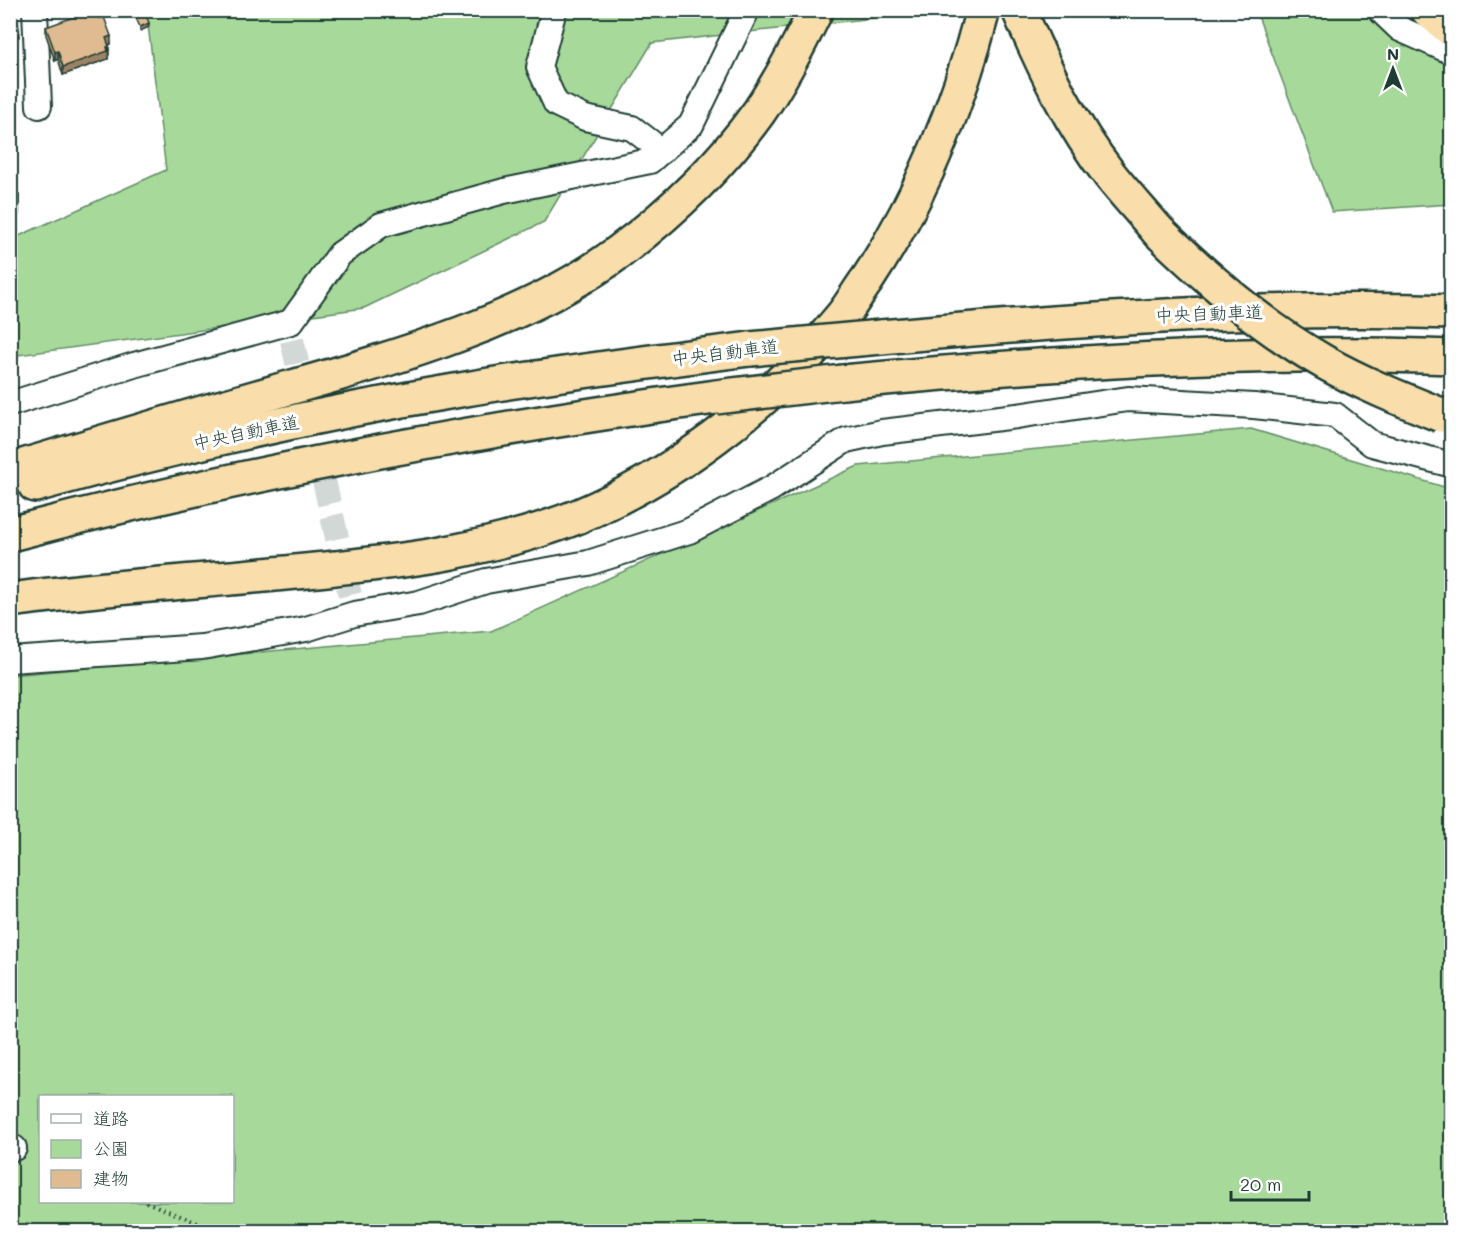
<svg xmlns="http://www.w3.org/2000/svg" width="1462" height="1242" font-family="Mali,'Klee One',sans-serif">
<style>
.green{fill:#a7d99a;stroke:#638b67;stroke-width:1.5;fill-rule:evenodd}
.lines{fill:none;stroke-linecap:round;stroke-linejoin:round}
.minor-tunnel{stroke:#d2d8d6;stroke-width:24;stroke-dasharray:24 12;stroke-linecap:butt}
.minor-casing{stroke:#1f3d34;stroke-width:28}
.motorway-casing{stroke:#1f3d34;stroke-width:38}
.path{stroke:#1f3d34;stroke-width:4;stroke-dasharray:1.5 4.5;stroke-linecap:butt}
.minor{stroke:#fff;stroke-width:24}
.motorway{stroke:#f9deab;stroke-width:33}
.motorway-bridge-casing{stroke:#1f3d34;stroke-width:38;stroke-linecap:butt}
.motorway-bridge{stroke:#f9deab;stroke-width:33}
.wall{fill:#c1a17d;stroke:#1f3d34;stroke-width:1.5}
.shaded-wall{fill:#9d8366;stroke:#1f3d34;stroke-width:1.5}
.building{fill:#e0bb91;stroke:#1f3d34;stroke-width:1.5}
.labels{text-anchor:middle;stroke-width:6;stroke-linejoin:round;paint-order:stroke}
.street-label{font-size:18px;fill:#1f3d34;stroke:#fff}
</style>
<rect width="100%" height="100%" fill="#fff"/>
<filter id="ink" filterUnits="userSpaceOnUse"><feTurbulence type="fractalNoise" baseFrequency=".0167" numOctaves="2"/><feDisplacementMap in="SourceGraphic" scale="12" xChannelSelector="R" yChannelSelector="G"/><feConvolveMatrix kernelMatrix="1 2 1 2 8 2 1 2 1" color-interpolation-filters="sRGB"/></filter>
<g filter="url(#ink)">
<!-- green -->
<g class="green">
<polygon points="158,11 936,11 652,43 544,222 364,308 11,356 10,240 166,170 147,17"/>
<polygon points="1256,11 1451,11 1451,204 1332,212"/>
<path d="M1251 429 1451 489V1231L11 1232V675L491 631 858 466ZM40 1096H232V1202H40Z"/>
</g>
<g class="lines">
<!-- minor-tunnel -->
<polyline class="minor-tunnel" points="292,340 350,595"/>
<!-- minor casing -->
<g class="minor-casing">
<g id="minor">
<polyline points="35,10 39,106"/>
<polyline points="554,10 539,67 556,104 585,118 632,128 662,151"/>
<polyline points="1380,10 1400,29 1452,52"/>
<polyline points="10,404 134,365 291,322 340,254 381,225 504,191 650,161 691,125 747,10"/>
<polyline points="10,660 202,647 306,629 354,614 419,603 486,581 588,563 689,531 772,488 846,440 882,432 1017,416 1128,399 1254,406 1335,415 1372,444 1452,465"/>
<polyline points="10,1147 14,1148"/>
</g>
</g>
<!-- motorway casing -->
<g class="motorway-casing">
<g id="motorway">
<path d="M1019 10C1044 68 1071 125 1110 175 1125 194 1142 212 1158 231"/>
<polyline points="1428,10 1452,30"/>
<path d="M881 337C1071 320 1261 306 1452 312"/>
<path d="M843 382C1046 363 1248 349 1452 357"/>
<path d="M10 470C99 443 187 417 275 392 387 360 526 322 619 252 672 212 721 165 759 112 781 80 799 45 816 10"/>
<path d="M35 485C177 446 321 413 466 389 560 373 655 361 750 349"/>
<path d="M10 534C243 473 478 429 716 397"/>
<path d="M10 600C118 585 227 580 335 568 372 564 410 560 447 553 497 543 551 530 597 508 690 465 778 395 842 316 851 305 858 292 867 280 922 197 958 106 983 10"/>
</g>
</g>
<!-- path -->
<polyline class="path" points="146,1202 220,1232"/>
<!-- minor -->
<use href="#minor" class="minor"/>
<!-- motorway -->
<use href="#motorway" class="motorway"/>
<!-- motorway-bridge casing -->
<g class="motorway-bridge-casing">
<g id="motorway-bridge">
<path d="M1158 231C1209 280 1261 326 1324 362 1361 383 1401 399 1441 415"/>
<polyline points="750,349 881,337"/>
<polyline points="716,397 843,382"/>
</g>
</g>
<!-- motorway-bridge -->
<use href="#motorway-bridge" class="motorway-bridge"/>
</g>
<!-- wall -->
<g class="wall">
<polygon points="10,10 19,29 19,37 10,39"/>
<polygon points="99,18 111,44 109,45 109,55 108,55 108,59 63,75 58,59 55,61 46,35 46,27"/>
<rect x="10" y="195" width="9" height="20"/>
</g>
<!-- shaded-wall -->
<g class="shaded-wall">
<polygon points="149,23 149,27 140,31 140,27"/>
<polygon points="111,36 111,44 106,46 106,38"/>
<polygon points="109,46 108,59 63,75 63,67"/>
<polygon points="58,51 58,59 55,61 55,52"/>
</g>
<!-- building -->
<g class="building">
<polygon points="10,10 16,10 19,29 10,30"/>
<polygon points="93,10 97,10 99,18 104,17 111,36 106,38 109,46 107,47 108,51 63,67 58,51 55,52 46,27"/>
<polygon points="146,15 149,23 140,27 136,18"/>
<rect x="10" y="195" width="9" height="16"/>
</g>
</g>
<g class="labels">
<!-- street labels -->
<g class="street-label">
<text transform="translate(1209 314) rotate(-2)" y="6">中央自動車道</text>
<text transform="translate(725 353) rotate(-7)" y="6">中央自動車道</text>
<text transform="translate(246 433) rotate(-12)" y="6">中央自動車道</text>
</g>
</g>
<!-- margin -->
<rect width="1462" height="1242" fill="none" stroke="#fff" stroke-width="36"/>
<rect x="18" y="18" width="1426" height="1206" fill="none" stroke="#1f3d34" stroke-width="2" filter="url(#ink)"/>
<!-- legend -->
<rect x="39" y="1095" width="195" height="108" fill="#ffffff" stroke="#a5b1ae" stroke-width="1.5"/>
<rect x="51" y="1114" width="30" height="9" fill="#ffffff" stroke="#a5b1ae" stroke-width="1.5"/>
<text x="93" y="1125" font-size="18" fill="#1f3d34">道路</text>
<rect x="51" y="1140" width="30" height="18" fill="#a7d99a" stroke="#a5b1ae" stroke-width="1.5"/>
<text x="93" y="1155" font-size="18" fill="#1f3d34">公園</text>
<rect x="51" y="1170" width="30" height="18" fill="#e0bb91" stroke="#a5b1ae" stroke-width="1.5"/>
<text x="93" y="1185" font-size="18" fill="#1f3d34">建物</text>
<!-- north arrow -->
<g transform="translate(1393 69)" stroke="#ffffff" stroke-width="4.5" paint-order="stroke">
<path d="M0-4.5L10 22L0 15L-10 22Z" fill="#1f3d34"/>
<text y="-9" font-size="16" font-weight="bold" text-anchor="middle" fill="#1f3d34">N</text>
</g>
<!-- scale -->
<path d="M1231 1191v9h78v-9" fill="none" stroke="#1f3d34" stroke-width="3"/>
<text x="1240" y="1191" font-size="18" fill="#1f3d34" stroke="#ffffff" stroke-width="4.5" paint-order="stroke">20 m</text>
</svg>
